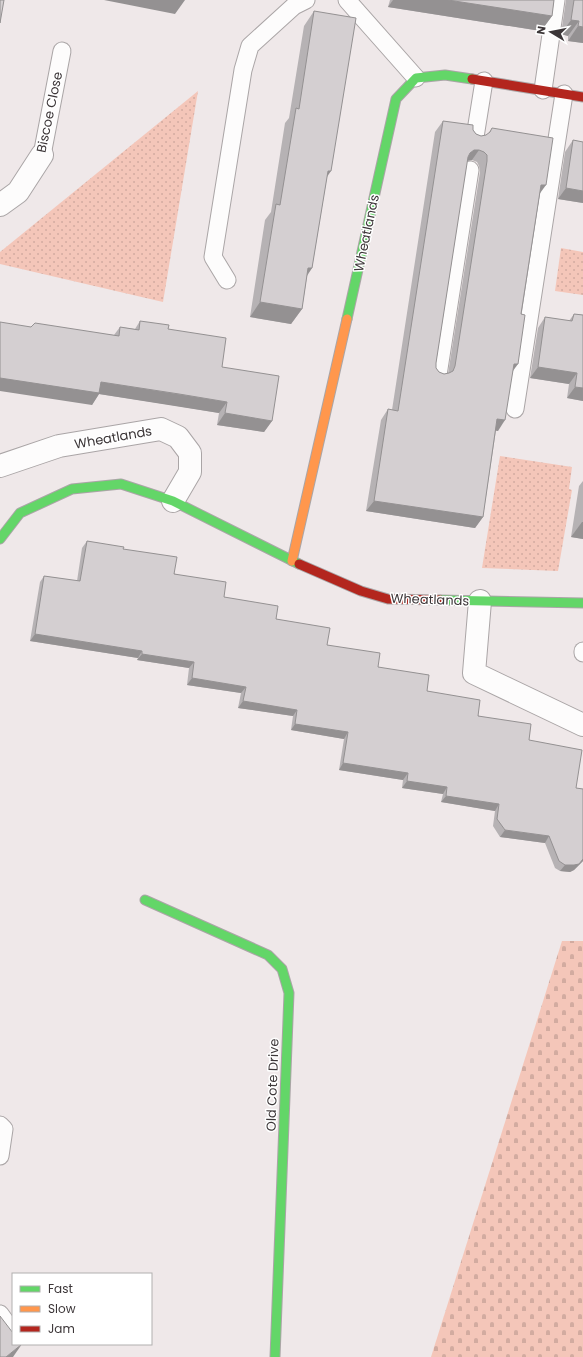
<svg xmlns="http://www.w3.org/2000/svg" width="583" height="1357" font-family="Poppins,sans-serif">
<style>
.grass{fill:url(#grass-dots)}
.cemetery{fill:url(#cemetery-stones)}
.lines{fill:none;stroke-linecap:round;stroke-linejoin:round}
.lane-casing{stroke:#aaa5a6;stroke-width:19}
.street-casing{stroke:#aaa5a6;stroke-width:24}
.fast-casing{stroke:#aaa5a6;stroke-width:11}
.slow-casing{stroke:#aaa5a6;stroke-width:11}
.jam-casing{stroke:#aaa5a6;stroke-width:11}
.lane{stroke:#fdfcfc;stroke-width:17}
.street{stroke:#fdfcfc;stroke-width:22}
.fast{stroke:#63d668;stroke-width:9}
.slow{stroke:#ff974d;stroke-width:9}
.jam{stroke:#b3261e;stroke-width:9}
.wall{fill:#b6b2b4;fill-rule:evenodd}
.shaded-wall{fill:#949192}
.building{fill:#d4cfd1;stroke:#949192;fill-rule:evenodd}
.labels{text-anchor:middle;stroke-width:3;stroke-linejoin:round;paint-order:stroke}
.street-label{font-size:13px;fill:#3c3638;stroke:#fff}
</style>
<defs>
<pattern id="grass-dots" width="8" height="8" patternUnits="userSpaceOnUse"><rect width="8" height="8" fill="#f4c6b9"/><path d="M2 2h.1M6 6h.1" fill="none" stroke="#d2aba0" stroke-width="1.8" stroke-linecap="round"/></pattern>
<pattern id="cemetery-stones" width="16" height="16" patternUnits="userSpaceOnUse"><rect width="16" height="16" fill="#f4c6b9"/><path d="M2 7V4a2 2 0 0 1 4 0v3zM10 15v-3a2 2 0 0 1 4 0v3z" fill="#d2aba0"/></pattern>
</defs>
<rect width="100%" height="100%" fill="#efe8e9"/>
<!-- grass -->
<g class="grass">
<polygon points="198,91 163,302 0,264 0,252"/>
<polygon points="561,248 583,252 583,295 555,291"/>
<polygon points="500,456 572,467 569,489 572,490 558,571 482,568"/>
</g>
<!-- cemetery -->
<polygon class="cemetery" points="562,941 583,941 583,1357 431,1357"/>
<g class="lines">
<!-- lane casing -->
<g class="lane-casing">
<g id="lane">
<polyline points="347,0 416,78"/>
<polyline points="543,90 556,0"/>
<polyline points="475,137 484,81"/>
<polyline points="42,155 62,51"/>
<polyline points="227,280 213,257 243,70 250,46 294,6 306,0"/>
<polyline points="438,375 470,170"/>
<polyline points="515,409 564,94"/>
<polyline points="583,653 583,651"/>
<polyline points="0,1125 4,1129 0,1156"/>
<polyline points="0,1314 13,1332"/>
</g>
</g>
<!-- street casing -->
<g class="street-casing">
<g id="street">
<polyline points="0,205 18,192 42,155"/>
<polyline points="0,466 59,446 161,429 178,437 190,453 190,472 173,501"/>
<polyline points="480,601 474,673 583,725"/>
</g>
</g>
<!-- fast casing -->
<g class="fast-casing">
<g id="fast">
<polyline points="347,319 396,99 416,78 445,75 472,79"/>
<polyline points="0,539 20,513 72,489 121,484 173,501 299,564"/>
<polyline points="440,600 583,603"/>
<polyline points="145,900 268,955 282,969 289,993 275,1357"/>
</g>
</g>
<!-- slow casing -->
<g class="slow-casing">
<polyline id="slow" points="292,561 347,319"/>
</g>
<!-- jam casing -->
<g class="jam-casing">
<g id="jam">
<polyline points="472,79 583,97"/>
<polyline points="299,564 361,591 388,599 440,600"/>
</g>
</g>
<!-- lane -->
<use href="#lane" class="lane"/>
<!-- street -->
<use href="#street" class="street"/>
<!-- fast -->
<use href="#fast" class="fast"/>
<!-- slow -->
<use href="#slow" class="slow"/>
<!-- jam -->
<use href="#jam" class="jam"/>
</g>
<!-- wall -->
<g class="wall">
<polygon points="390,0 554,0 552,16 541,31 388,7"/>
<polygon points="566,0 583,0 583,43 568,41 568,36 561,34"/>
<polygon points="314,11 327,177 312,268 307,276 302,309 291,324 250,317 265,220 271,212 285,123 289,118 304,26"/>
<path d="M443 121 473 130 476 134 481 136 486 135 488 134 492 128 540 193 513 371 498 431 496 430 483 517 475 528 366 511 381 420 388 409 392 410 435 132ZM472 160 477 162 479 166 480 172 448 374H444L439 372 436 368V363L467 161Z"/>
<polygon points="573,140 583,142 583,203 558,199 565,152"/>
<polygon points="574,314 583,315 583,401 567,398 569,384 530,378 538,328 545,317 569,321"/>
<polygon points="140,321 168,329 222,367 272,421 264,432 217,425 219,413 171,405 99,394 92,405 31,327 114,335 120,327 135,329"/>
<polygon points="583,481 583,539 571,537 579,486"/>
<polygon points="87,541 123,549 224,597 276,619 327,645 378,667 529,740 576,788 583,789 583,861 574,870 570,872 560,871 555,868 545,843 500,837 493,826 495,811 441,802 443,794 402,788 403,780 339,770 344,739 291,730 293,716 238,708 241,693 187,685 189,668 137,660 138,658 30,641 40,582 44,576 77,581 82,548"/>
</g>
<!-- shaded-wall -->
<g class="shaded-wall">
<polygon points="104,0 185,0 175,14"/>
<polygon points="393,0 448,0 552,16 541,31 388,7"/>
<polygon points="571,20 579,21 568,36 561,34"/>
<polygon points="578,26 583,27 583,43 568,41"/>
<polygon points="474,150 479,150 472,160 466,161 470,153"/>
<polygon points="328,171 331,171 320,187"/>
<polygon points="541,185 546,185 538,196"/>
<polygon points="566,188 583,191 583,203 558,199"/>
<polygon points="308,268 312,268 301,284"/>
<polygon points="260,302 302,309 291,324 250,317"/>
<polygon points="514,364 518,364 510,375"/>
<polygon points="538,367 577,373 569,384 530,378"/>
<polygon points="0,378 101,382 227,402 219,413 99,394 92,405 0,391"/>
<polygon points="575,387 583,388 583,401 567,398"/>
<polygon points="225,413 272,421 264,432 217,425"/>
<polygon points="497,419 505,420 498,431 490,430"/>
<polygon points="374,501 483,517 475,528 366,511"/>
<polygon points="582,522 583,522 583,539 571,537"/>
<polygon points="35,634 142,651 138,658 30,641"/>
<polygon points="142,654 194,662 189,668 137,660"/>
<polygon points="192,678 246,687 241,693 187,685"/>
<polygon points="243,701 297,710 293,716 238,708"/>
<polygon points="295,724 348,732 344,739 291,730"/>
<polygon points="343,763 408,773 403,780 339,770"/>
<polygon points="407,781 447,787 443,794 402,788"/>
<polygon points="446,796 499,804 495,811 441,802"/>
<polygon points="505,830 549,836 545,843 500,837"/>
<polygon points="583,859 583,861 574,870 570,872 560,871 565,865"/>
<polygon points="22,1344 13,1357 6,1357"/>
</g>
<!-- building -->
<g class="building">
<polygon points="0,0 4,0 0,23"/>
<polygon points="448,0 554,0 552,16"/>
<polygon points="574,0 583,0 583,27 578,26 579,21 571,20"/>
<polygon points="314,11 356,18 331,171 328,171 312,268 308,268 302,309 260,302 276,204 280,205 296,108 299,109"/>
<path d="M443 121 473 125V130L476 134 481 136 486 135 490 132 492 128 553 138 546 185H541L521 314 525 315 518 364H514L505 420 497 419 483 517 374 501 388 409 398 411ZM474 150H479L484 152 487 155V161L455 366 453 371 449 373 444 374 439 372 436 368V363L468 157 470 153Z"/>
<polygon points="573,140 583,142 583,191 566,188"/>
<polygon points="574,314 583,315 583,388 575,387 577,373 538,367 545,317 572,321"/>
<polygon points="140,321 169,325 168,329 226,338 222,367 279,376 272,421 225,413 227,402 179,394 101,382 99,393 0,378 0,322 31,327 35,323 119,336 120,327 139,330"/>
<polygon points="87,541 124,547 123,549 177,557 174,574 226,582 224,597 278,606 276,619 330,628 327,645 380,653 378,667 429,675 427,691 480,700 478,716 531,724 529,740 582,750 576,788 583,789 583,859 579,864 574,865 565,865 559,861 549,836 505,830 497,819 499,804 446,796 447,787 407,781 408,773 343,763 348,732 295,724 297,710 243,701 246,687 192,678 194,662 142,654 142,651 35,634 44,576 80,581"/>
<polygon points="0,1316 13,1333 13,1344 22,1344 6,1357 0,1357"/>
</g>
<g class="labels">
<!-- street labels -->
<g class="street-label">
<text transform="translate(49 112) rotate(-78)" y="5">Biscoe Close</text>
<text transform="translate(366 233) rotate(-78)" y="5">Wheatlands</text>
<text transform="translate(113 437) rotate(-10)" y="5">Wheatlands</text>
<text transform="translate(430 599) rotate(2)" y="5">Wheatlands</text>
<text transform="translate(272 1085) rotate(-88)" y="5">Old Cote Drive</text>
</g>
</g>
<!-- legend -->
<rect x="12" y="1273" width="140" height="72" fill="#ffffff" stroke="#b1afaf"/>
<rect x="20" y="1286" width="20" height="6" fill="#63d668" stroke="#b1afaf"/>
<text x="48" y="1293" font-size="12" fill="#3c3638">Fast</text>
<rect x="20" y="1306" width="20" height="6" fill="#ff974d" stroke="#b1afaf"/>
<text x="48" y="1313" font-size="12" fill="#3c3638">Slow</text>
<rect x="20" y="1326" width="20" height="6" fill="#b3261e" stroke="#b1afaf"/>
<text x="48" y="1333" font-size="12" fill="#3c3638">Jam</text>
<!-- north arrow -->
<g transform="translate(551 32) rotate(280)" stroke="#ffffff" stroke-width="3" paint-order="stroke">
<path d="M0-3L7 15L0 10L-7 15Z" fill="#3c3638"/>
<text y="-6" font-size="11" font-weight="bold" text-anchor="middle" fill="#3c3638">N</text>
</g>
</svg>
